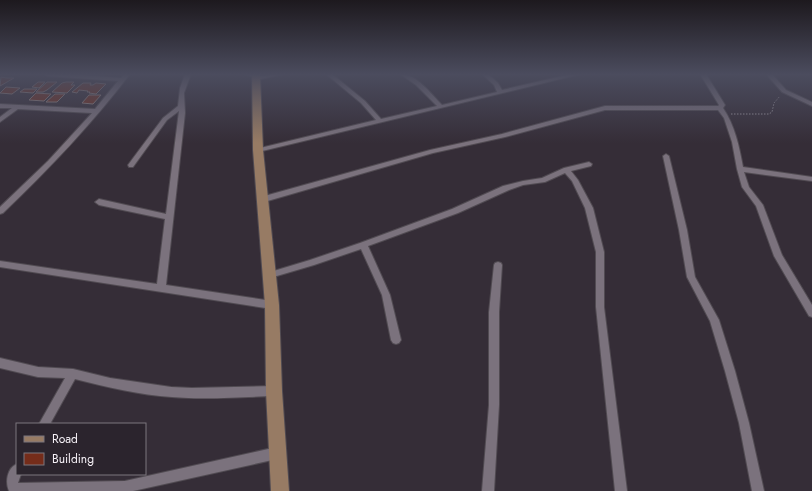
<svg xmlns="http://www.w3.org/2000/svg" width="812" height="491" font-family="Jost,sans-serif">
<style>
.building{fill:#752c1a;stroke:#958581}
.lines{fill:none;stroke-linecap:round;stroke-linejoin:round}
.street-casing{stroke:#514b52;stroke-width:2}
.secondary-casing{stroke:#514b52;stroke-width:2}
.path{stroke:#9d979e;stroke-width:1;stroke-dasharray:1.5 1.5;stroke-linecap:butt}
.street{fill:#7b727d;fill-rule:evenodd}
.secondary{fill:#977b64;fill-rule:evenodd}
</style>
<rect width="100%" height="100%" fill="#352d37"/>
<!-- building -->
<g class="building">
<polygon points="1,77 7,78 14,78 0,86"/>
<polygon points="38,82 45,82 39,88 32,87"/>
<polygon points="47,82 57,82 47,90 43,92 36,92"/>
<polygon points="66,82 74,82 71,85 75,85 67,93 52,92 62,83"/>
<polygon points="83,83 91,83 90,85 93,85 96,83 106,84 96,94 89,93 90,92 87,92 88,91 79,90 77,93 72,92"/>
<polygon points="6,87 20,88 12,94 0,93"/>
<polygon points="24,89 37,89 33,93 20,92"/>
<polygon points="36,93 51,94 44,101 29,100"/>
<polygon points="55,94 65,94 57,102 46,102"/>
<polygon points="89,95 101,95 93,104 82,103"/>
</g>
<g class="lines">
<!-- street casing -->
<g class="street-casing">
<g id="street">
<path d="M44 74H69L121 78 124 74H130C92 124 48 170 3 213L0 214V207L48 161 92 113 18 109 0 122V117L12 108H0V104L95 109 118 81 47 76Z"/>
<polygon points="185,74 191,74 184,93 185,113 166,285 272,301 275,302 276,305 275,308 272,309 0,267 0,261 157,284 165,219 99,205 95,202 99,199 166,214 179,111 167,120 133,167 129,167 128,165 163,118 178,106 180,88"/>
<polygon points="244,74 255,74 259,76 284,74 256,80 254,79 254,77"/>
<path d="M326 74H332L365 101 381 119 437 106 416 85 400 74C417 74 431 94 442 105L497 92 494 85 482 74H488L498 83 502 90 571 74H581L258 152 256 151V149L376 120 361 103Z"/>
<path d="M700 74H706L725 105 723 108C735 126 739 146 743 167L812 177V181L744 172 749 187 763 205 782 255 812 305V317L809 316 774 256 756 206 742 187 737 169 732 142 724 118 718 110H605L505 137 433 153 264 202 260 199 261 197 430 150 502 134 605 106H718L719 105Z"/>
<polygon points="766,74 772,74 786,90 812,102 812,106 782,92"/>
<polygon points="666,154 669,156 687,230 695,277 719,320 735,371 749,423 764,491 752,491 739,423 725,371 710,321 687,277 679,230 663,156"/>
<polygon points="589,162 592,164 591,166 571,171 578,180 593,208 604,252 604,307 627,491 615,491 596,307 596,252 585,208 572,181 565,173 545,182 523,185 509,190 458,213 368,246 390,295 401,340 399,343 396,344 393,343 391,340 382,295 361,249 314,265 270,278 267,277 266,275 267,273 310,260 360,243 452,209 503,186 523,181 542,178 564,168"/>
<polygon points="498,262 501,263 502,265 499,312 499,405 494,491 482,491 489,405 489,312 494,265 495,263"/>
<path d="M0 358 38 367 73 369 110 378 171 387 192 388 274 386 278 388 279 391 278 394 274 396C240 397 206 400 172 397 140 395 107 387 75 379L50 424H39L65 378 38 377 0 368Z"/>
<path d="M277 447 281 449 283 453 281 457 277 459 133 491H9C5 482 7 468 17 464V474H21L18 483 125 481Z"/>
</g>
</g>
<!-- secondary casing -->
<g class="secondary-casing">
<polygon id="secondary" points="252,74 260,74 263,150 279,305 282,391 289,491 271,491 266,391 265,305 253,150"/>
</g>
<!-- path -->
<polyline class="path" points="731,114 769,114 772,112 774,103 780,96"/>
<!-- street -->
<use href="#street" class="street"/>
<!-- secondary -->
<use href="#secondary" class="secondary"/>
</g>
<!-- sky -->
<linearGradient id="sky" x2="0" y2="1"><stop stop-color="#1d191e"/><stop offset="0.52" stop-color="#4b4c5e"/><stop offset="1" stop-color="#4b4c5e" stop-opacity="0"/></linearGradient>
<rect width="812" height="143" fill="url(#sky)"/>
<!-- legend -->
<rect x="16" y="423" width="130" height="52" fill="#2b242d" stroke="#7c767e"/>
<rect x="24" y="436" width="20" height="6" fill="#977b64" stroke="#7c767e"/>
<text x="52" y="443" font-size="12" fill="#f6f1f7">Road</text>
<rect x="24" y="453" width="20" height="12" fill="#752c1a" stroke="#7c767e"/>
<text x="52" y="463" font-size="12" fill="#f6f1f7">Building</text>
</svg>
